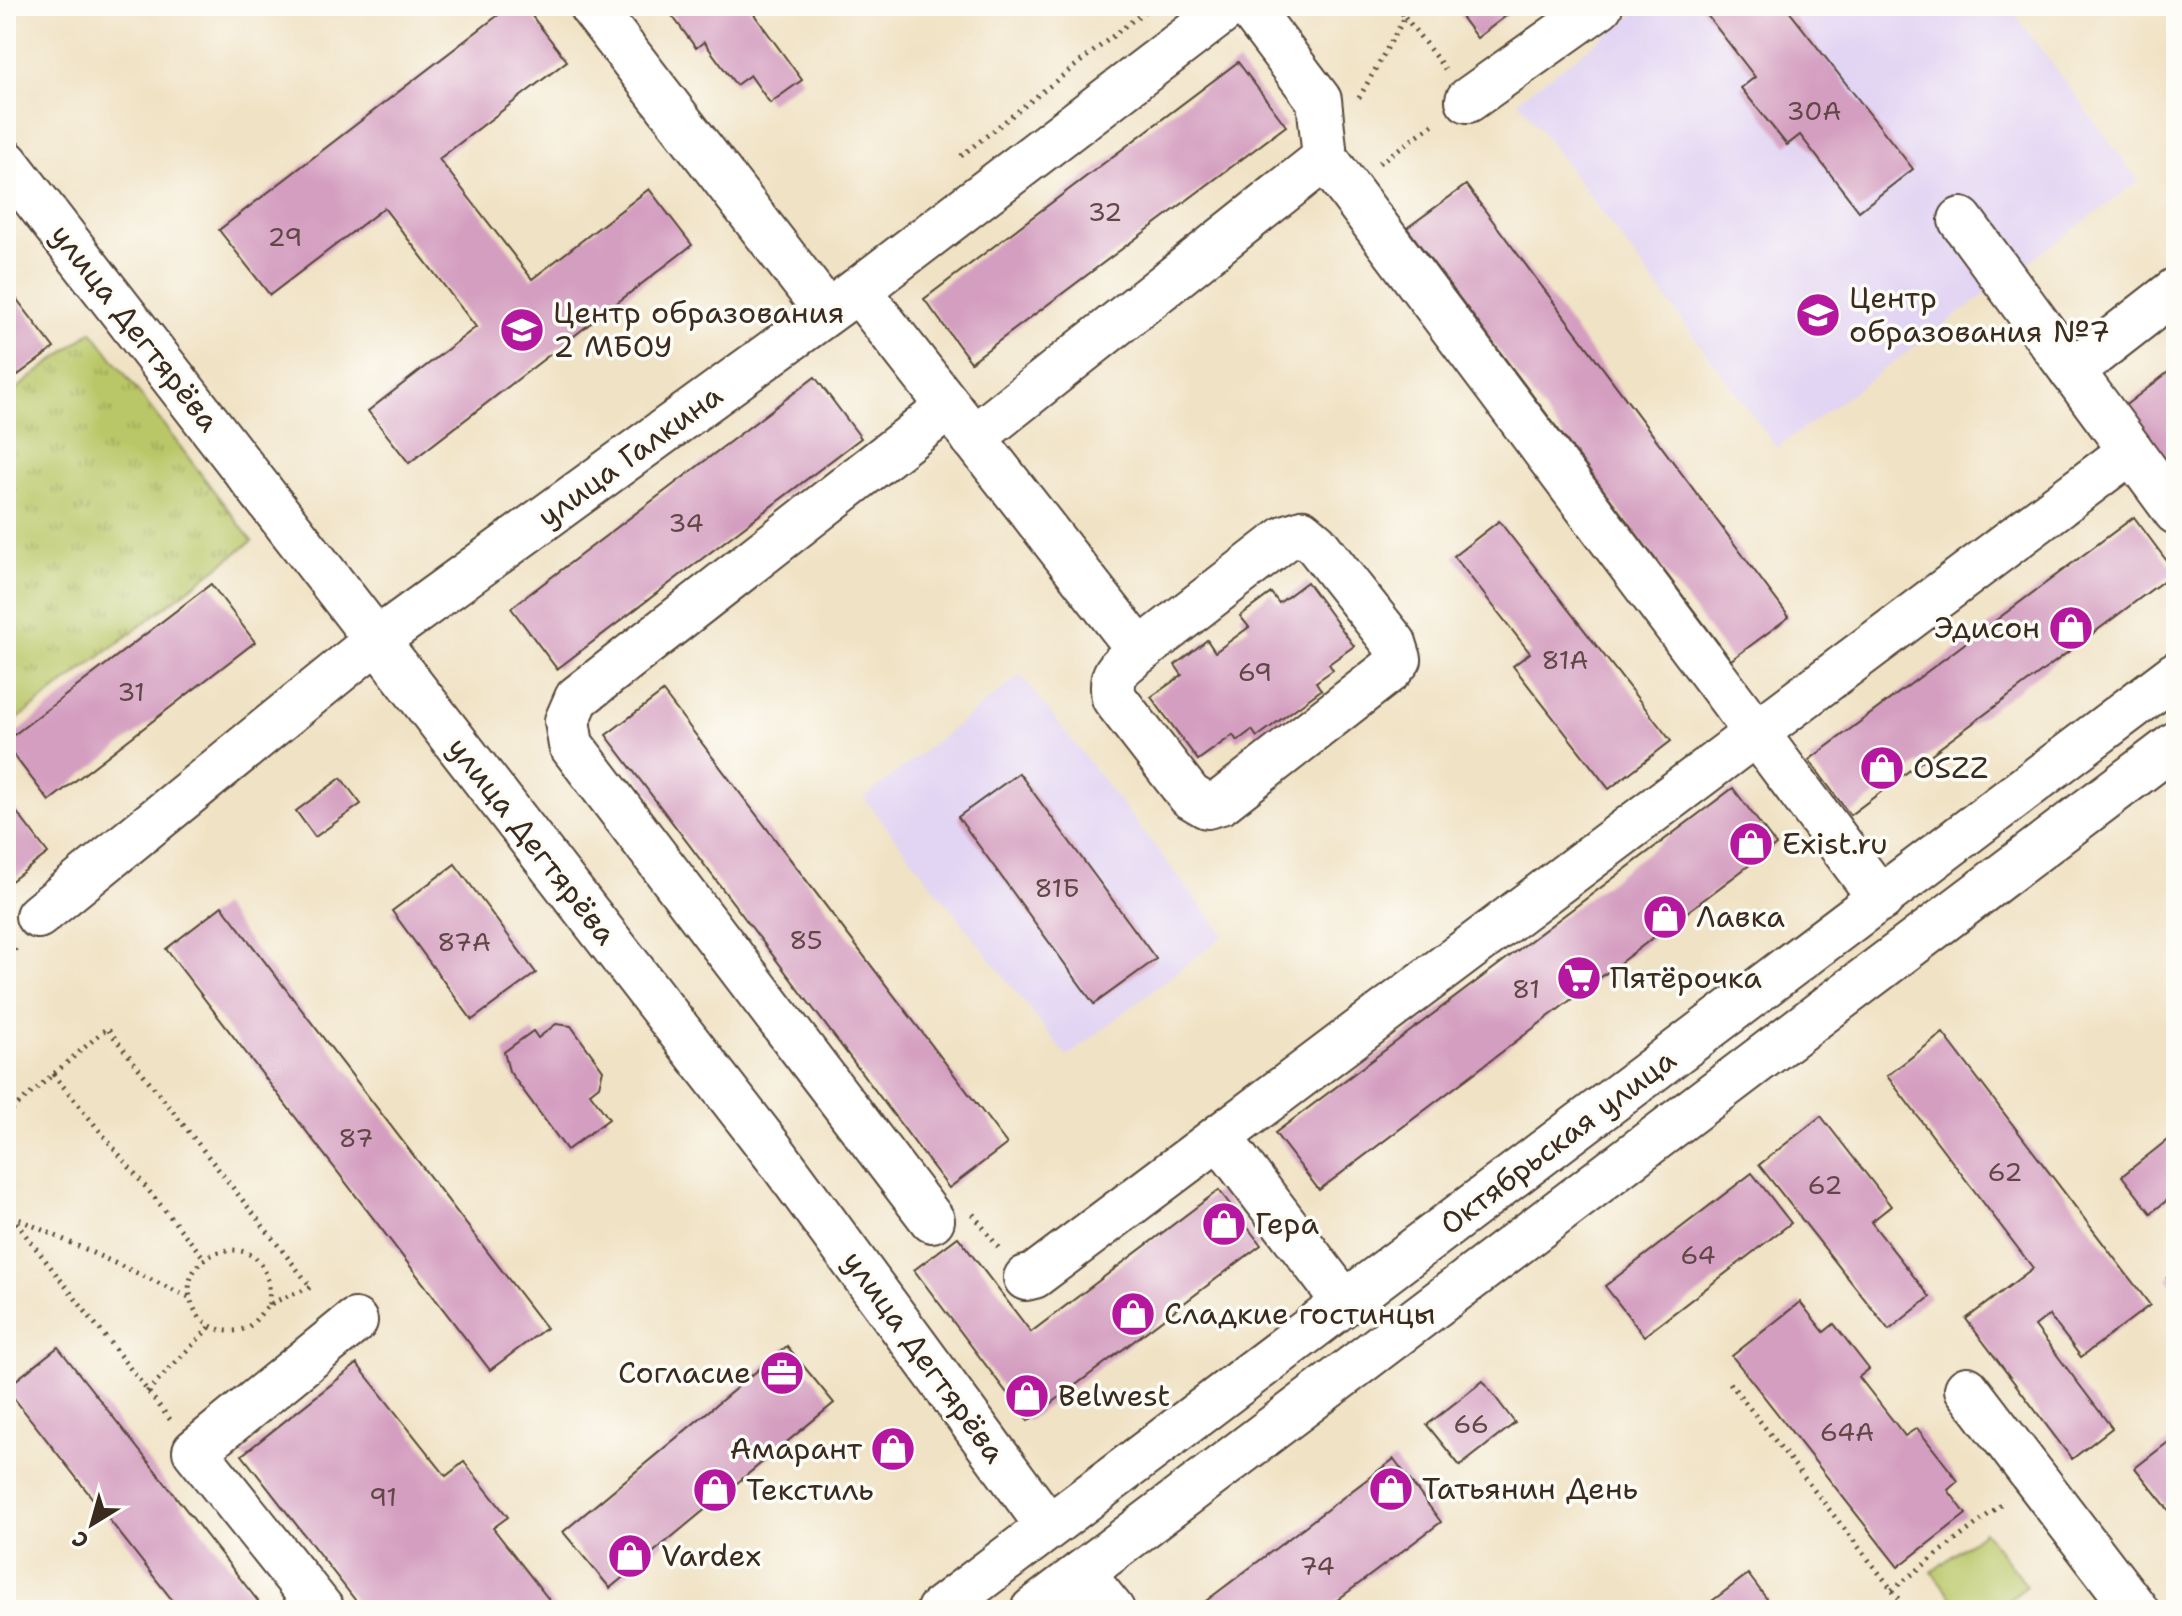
<svg xmlns="http://www.w3.org/2000/svg" width="2182" height="1616" font-family="'Shantell Sans',sans-serif">
<style>
.built{fill:#e2d4f3}
.grass{fill:url(#grass-tufts);stroke:#7a7843;stroke-width:2}
.green{fill:#bac768;stroke:#7a7843;stroke-width:2}
.building{fill:#d49ec0}
.lines{fill:none;stroke-linecap:round;stroke-linejoin:round}
.minor-casing{stroke:#564637;stroke-width:48}
.major-casing{stroke:#564637;stroke-width:48}
.path{stroke:#564637;stroke-width:5;stroke-dasharray:2 6;stroke-linecap:butt}
.minor{stroke:#fff;stroke-width:44}
.major{stroke:#fff;stroke-width:44}
.labels{text-anchor:middle;stroke-width:7;stroke-linejoin:round;paint-order:stroke}
.number-label{font-size:26px;fill:#614746}
.poi-label{font-size:30px;fill:#3b2a1e;stroke:#fdfcf7;text-anchor:start}
.street-label{font-size:30px;fill:#3b2a1e;stroke:#fdfcf7}
</style>
<defs>
<pattern id="grass-tufts" width="24" height="20" patternUnits="userSpaceOnUse" patternTransform="scale(2)"><rect width="24" height="20" fill="#bac768"/><path d="M3 7l-1-3M5 7V3M7 7l1-3M15 17l-1-3M17 17v-4M19 17l1-3" fill="none" stroke="#98a255"/></pattern>
</defs>
<rect width="100%" height="100%" fill="#fdfcf7"/>
<filter id="ink" filterUnits="userSpaceOnUse"><feTurbulence type="fractalNoise" baseFrequency=".0125" numOctaves="2"/><feDisplacementMap in="SourceGraphic" scale="16" xChannelSelector="R" yChannelSelector="G"/><feConvolveMatrix kernelMatrix="1 2 1 2 8 2 1 2 1" color-interpolation-filters="sRGB"/></filter>
<filter id="wash" filterUnits="userSpaceOnUse"><feTurbulence type="fractalNoise" baseFrequency=".006" numOctaves="4" result="noise"/><feDisplacementMap in="SourceGraphic" scale="32" xChannelSelector="R" yChannelSelector="G"/><feGaussianBlur stdDeviation="1.8" result="paint"/><feColorMatrix in="noise" values="0 0 0 0 0 0 0 0 0 0 0 0 0 0 0 0 0 1.4 0 .05"/><feComposite in="paint" operator="in"/></filter>
<g filter="url(#wash)">
<rect width="100%" height="100%" fill="#f0e2c4"/>
<!-- built -->
<g class="built">
<polygon points="1645,6 2009,6 2139,181 1777,448 1518,100"/>
<polygon points="1021,675 1224,935 1067,1057 864,798"/>
</g>
<!-- grass -->
<polygon class="grass" points="92,331 252,541 6,728 6,397"/>
<!-- green -->
<polygon class="green" points="1984,1531 2027,1586 1996,1610 1962,1610 1932,1572"/>
<g id="blocks">
<!-- building -->
<g class="building">
<polygon points="510,6 524,6 567,61 439,159 532,279 649,189 692,245 409,463 368,411 476,327 384,208 270,295 219,230"/>
<polygon points="665,6 748,6 802,80 770,103 750,75 736,85 704,42 696,48"/>
<polygon points="1453,6 1519,6 1477,38"/>
<polygon points="1700,6 1785,6 1913,169 1859,211 1800,135 1787,145 1741,88 1755,77"/>
<polygon points="1238,62 1286,126 971,362 924,299"/>
<polygon points="1466,185 1789,617 1731,660 1407,228"/>
<polygon points="6,285 54,348 6,384"/>
<polygon points="2176,366 2176,481 2122,408"/>
<polygon points="815,377 861,438 557,669 511,608"/>
<polygon points="2134,517 2175,572 1850,815 1809,760"/>
<polygon points="1499,521 1671,741 1609,789 1513,666 1530,653 1454,556"/>
<polygon points="1307,582 1354,646 1329,664 1333,670 1316,682 1321,690 1257,737 1252,730 1237,741 1233,735 1198,760 1151,697 1182,675 1175,665 1207,640 1215,652 1249,627 1240,616 1271,593 1279,603"/>
<polygon points="211,584 255,642 49,801 6,745 6,741"/>
<polygon points="663,692 1007,1144 949,1188 606,735"/>
<polygon points="1019,773 1156,959 1094,1004 958,817"/>
<polygon points="341,778 361,804 315,837 296,811"/>
<polygon points="1733,788 1776,845 1319,1190 1275,1133"/>
<polygon points="6,798 48,853 6,885"/>
<polygon points="455,864 536,973 472,1020 392,911"/>
<polygon points="222,906 546,1328 490,1370 166,949"/>
<polygon points="556,1024 571,1026 603,1070 599,1086 590,1093 609,1119 567,1150 509,1071 504,1052 533,1031 538,1038"/>
<polygon points="1943,1033 2150,1305 2081,1357 2049,1315 2035,1326 2112,1428 2072,1459 1966,1319 2033,1268 1887,1076"/>
<polygon points="1821,1116 1891,1206 1871,1222 1930,1297 1889,1330 1759,1165"/>
<polygon points="2176,1133 2176,1193 2151,1213 2122,1176"/>
<polygon points="1752,1173 1791,1223 1644,1336 1605,1286"/>
<polygon points="1219,1190 1261,1245 1028,1421 914,1270 958,1237 1031,1332"/>
<polygon points="2176,1271 2176,1289 2167,1278"/>
<polygon points="1800,1302 1824,1332 1834,1324 1869,1369 1859,1377 1905,1436 1917,1428 1958,1481 1948,1490 1966,1514 1898,1567 1732,1356"/>
<polygon points="787,1346 834,1403 610,1588 563,1532"/>
<polygon points="58,1347 265,1610 180,1610 6,1388"/>
<polygon points="357,1364 446,1476 464,1462 508,1517 493,1528 557,1610 363,1610 242,1455"/>
<polygon points="1483,1381 1515,1423 1460,1466 1427,1425"/>
<polygon points="2176,1436 2176,1511 2172,1514 2135,1468"/>
<polygon points="1394,1459 1441,1522 1324,1610 1194,1610"/>
<polygon points="1748,1574 1775,1610 1700,1610"/>
</g>
</g>
</g>
<g filter="url(#ink)">
<use href="#blocks" fill-opacity="0" stroke="#564637" stroke-width="2"/>
<g class="lines">
<!-- minor casing -->
<g class="minor-casing">
<g id="minor">
<polyline points="591,6 827,312"/>
<polyline points="1248,6 1319,100 1325,158 1881,899"/>
<polyline points="1468,100 1600,6"/>
<polyline points="6,162 777,1157 1048,1526"/>
<polyline points="1961,220 2176,512"/>
<path d="M858 290 1140 651 1287 537 1302 532 1316 544 1394 643 1399 659 1390 670 1221 802 1207 806 1190 796 1114 698C1109 671 1121 666 1140 651"/>
<polyline points="2072,371 2176,290"/>
<polyline points="973,438 1325,158"/>
<polyline points="38,916 377,640 858,290 1230,6"/>
<polyline points="932,1220 571,745 567,721 577,698 949,407"/>
<polyline points="1026,1278 1034,1276 1219,1137"/>
<polyline points="1345,1303 1219,1137 2131,451"/>
<polyline points="1967,1389 2136,1610"/>
<polyline points="1082,1573 1112,1610"/>
<polyline points="322,1610 195,1451 355,1321"/>
</g>
</g>
<!-- major casing -->
<g class="major-casing">
<g id="major">
<polyline points="939,1610 2176,674"/>
<polyline points="1033,1610 2176,744"/>
</g>
</g>
<!-- path -->
<g class="path">
<polyline points="1405,17 1445,69"/>
<polyline points="1359,98 1405,17 1397,6"/>
<polyline points="961,156 1151,6"/>
<polyline points="1379,163 1436,122"/>
<polyline points="6,964 16,948"/>
<polyline points="53,1074 204,1258"/>
<path d="M6 1115 107 1028 311 1287C298 1293 283 1297 271 1304 257 1313 255 1331 232 1331 218 1332 203 1324 196 1312 160 1250 278 1214 269 1305"/>
<polyline points="6,1210 172,1422"/>
<polyline points="973,1214 1001,1251"/>
<polyline points="12,1216 189,1297"/>
<polyline points="1730,1383 1908,1610"/>
<polyline points="147,1392 210,1327"/>
<polyline points="1892,1590 2003,1503"/>
</g>
<!-- minor -->
<use href="#minor" class="minor"/>
<!-- major -->
<use href="#major" class="major"/>
</g>
</g>
<!-- icons -->
<defs>
<g id="school-disc" transform="scale(2.3)"><circle r="9.5" fill="#b5179e" stroke="#fdfcf7"/><path d="M0-5L7-2L0 1L-7-2ZM-4 1L0 2.5L4 1V4Q0 6-4 4Z" fill="#fff"/></g>
<g id="shop-disc" transform="scale(2.3)"><circle r="9.5" fill="#b5179e" stroke="#fdfcf7"/><path d="M-5-2.5h2.3a2.7 3.5 0 0 1 5.4 0H5L5.5 6h-11ZM-1.5-2.5h3a1.5 2.3 0 0 0-3 0Z" fill="#fff"/></g>
<g id="supermarket-disc" transform="scale(2.3)"><circle r="9.5" fill="#b5179e" stroke="#fdfcf7"/><path d="M-6-5.5h2.5l.6 2H6L4.5 2H-2.5L-4.4-4H-6ZM-1.5 3.2a1.3 1.3 0 1 0 .1 0ZM3 3.2a1.3 1.3 0 1 0 .1 0Z" fill="#fff"/></g>
<g id="office-disc" transform="scale(2.3)"><circle r="9.5" fill="#b5179e" stroke="#fdfcf7"/><path d="M-6-3h4V-5.5h4V-3h4V5H-6ZM-1-4.5V-3h2v-1.5ZM-6 0V1H6V0Z" fill="#fff"/></g>
</defs>
<g fill-rule="evenodd">
<use href="#school-disc" x="1818" y="315"/>
<use href="#school-disc" x="522" y="330"/>
<use href="#shop-disc" x="2071" y="628"/>
<use href="#shop-disc" x="1882" y="768"/>
<use href="#shop-disc" x="1751" y="844"/>
<use href="#shop-disc" x="1665" y="917"/>
<use href="#supermarket-disc" x="1579" y="978"/>
<use href="#shop-disc" x="1224" y="1224"/>
<use href="#shop-disc" x="1133" y="1314"/>
<use href="#office-disc" x="782" y="1373"/>
<use href="#shop-disc" x="1027" y="1396"/>
<use href="#shop-disc" x="893" y="1449"/>
<use href="#shop-disc" x="1391" y="1489"/>
<use href="#shop-disc" x="715" y="1490"/>
<use href="#shop-disc" x="630" y="1556"/>
</g>
<g class="labels">
<!-- number labels -->
<g class="number-label">
<text x="1814" y="120">30А</text>
<text x="1105" y="221">32</text>
<text x="285" y="246">29</text>
<text x="686" y="532">34</text>
<text x="1565" y="669">81А</text>
<text x="1255" y="681">69</text>
<text x="131" y="701">31</text>
<text x="1057" y="897">81Б</text>
<text x="806" y="949">85</text>
<text x="464" y="951">87А</text>
<text x="1526" y="998">81</text>
<text x="356" y="1147">87</text>
<text x="2005" y="1181">62</text>
<text x="1825" y="1194">62</text>
<text x="1698" y="1264">64</text>
<text x="1471" y="1433">66</text>
<text x="1847" y="1441">64А</text>
<text x="383" y="1506">91</text>
<text x="1317" y="1575">74</text>
</g>
<!-- poi labels -->
<g class="poi-label">
<text x="1849" y="308">Центр<tspan x="1849" dy="34">образования №7</tspan></text>
<text x="553" y="323">Центр образования<tspan x="553" dy="34">2 МБОУ</tspan></text>
<text x="2040" y="638" text-anchor="end">Эдисон</text>
<text x="1913" y="778">OSZZ</text>
<text x="1782" y="854">Exist.ru</text>
<text x="1696" y="927">Лавка</text>
<text x="1610" y="988">Пятёрочка</text>
<text x="1255" y="1234">Гера</text>
<text x="1164" y="1324">Сладкие гостинцы</text>
<text x="751" y="1383" text-anchor="end">Согласие</text>
<text x="1058" y="1406">Belwest</text>
<text x="862" y="1459" text-anchor="end">Амарант</text>
<text x="1422" y="1499">Татьянин День</text>
<text x="746" y="1500">Текстиль</text>
<text x="661" y="1566">Vardex</text>
</g>
<!-- street labels -->
<g class="street-label">
<text transform="translate(135 328) rotate(52)" y="10">улица Дегтярёва</text>
<text transform="translate(630 456) rotate(-36)" y="10">улица Галкина</text>
<text transform="translate(532 841) rotate(52)" y="10">улица Дегтярёва</text>
<text transform="translate(1558 1142) rotate(-37)" y="10">Октябрьская улица</text>
<text transform="translate(924 1357) rotate(54)" y="10">улица Дегтярёва</text>
</g>
</g>
<!-- margin -->
<rect width="2182" height="1616" fill="none" stroke="#fdfcf7" stroke-width="32"/>
<!-- north arrow -->
<g transform="translate(92 1524) rotate(217)" stroke="#fdfcf7" stroke-width="6" paint-order="stroke">
<path d="M0-6L14 30L0 20L-14 30Z" fill="#3b2a1e"/>
<text y="-12" font-size="22" font-weight="bold" text-anchor="middle" fill="#3b2a1e">С</text>
</g>
</svg>
